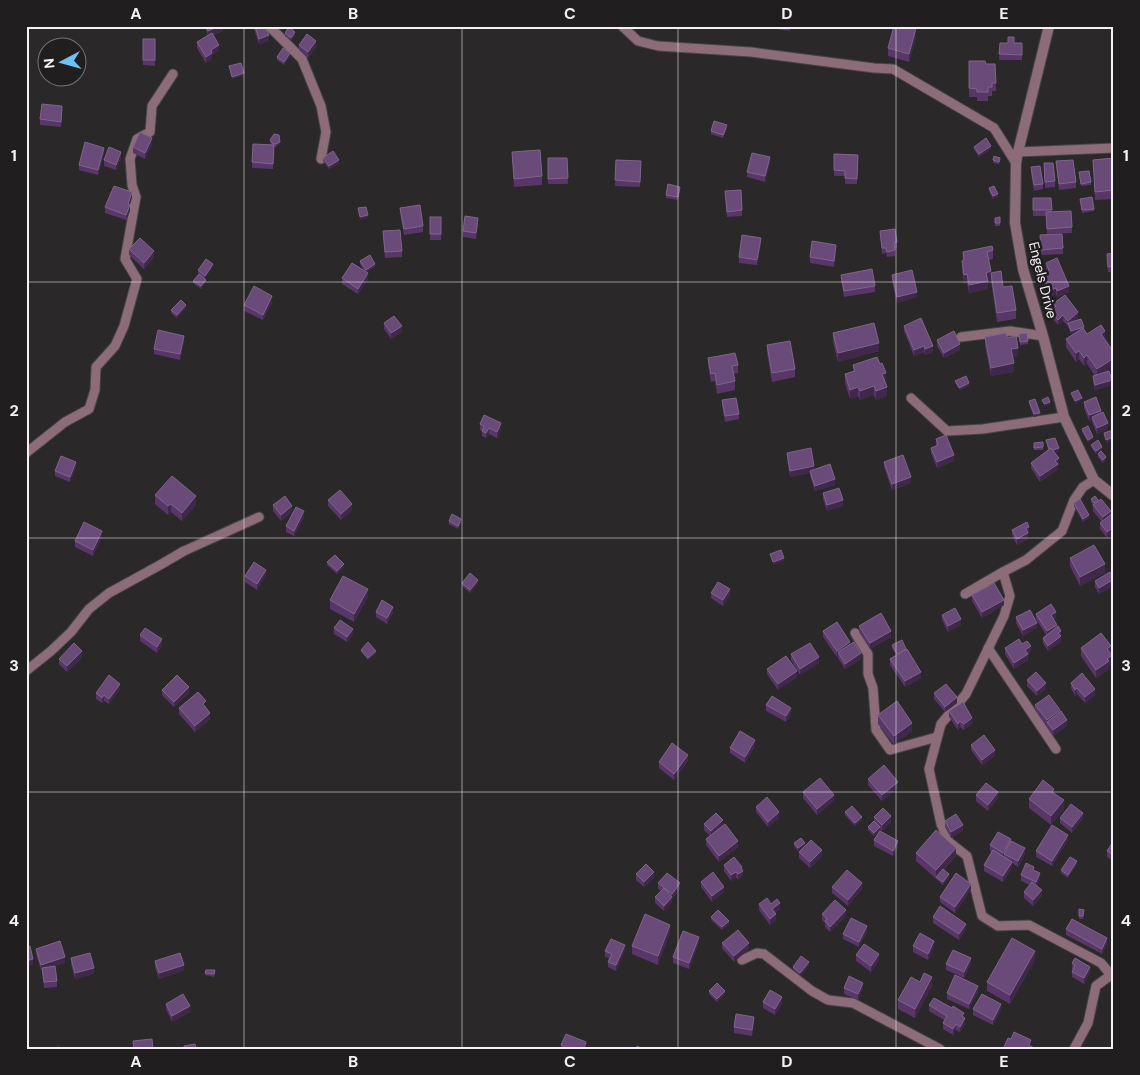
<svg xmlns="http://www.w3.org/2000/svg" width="1140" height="1075" font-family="'DM Sans',sans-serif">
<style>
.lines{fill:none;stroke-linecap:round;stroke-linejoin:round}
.minor-casing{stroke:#474446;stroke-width:11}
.tertiary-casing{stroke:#474446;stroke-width:12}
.minor{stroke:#8c6c79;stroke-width:9}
.tertiary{stroke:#8c6c79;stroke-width:10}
.wall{fill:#583668}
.shaded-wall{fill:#3f2849}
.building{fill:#694a78;stroke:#7e658b}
.grid{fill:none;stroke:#f4f2f4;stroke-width:1;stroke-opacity:0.55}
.labels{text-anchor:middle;stroke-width:5;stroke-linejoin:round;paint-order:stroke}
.street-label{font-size:14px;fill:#f4f2f4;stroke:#211e20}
.neatline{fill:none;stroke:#f4f2f4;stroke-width:2}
.grid-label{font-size:16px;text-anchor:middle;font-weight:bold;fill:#f4f2f4}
</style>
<rect width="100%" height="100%" fill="#2b282a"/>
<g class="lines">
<!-- minor casing -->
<g class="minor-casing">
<g id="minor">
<polyline points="269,26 302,59 321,106 326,132 321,159"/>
<polyline points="622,26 638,41 658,46 751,52 874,68 893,69 994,128 1016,163"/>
<polyline points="1018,152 1114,148"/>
<polyline points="961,337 1010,331 1043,336"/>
<polyline points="911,398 947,431 983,429 1064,417"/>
<polyline points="26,453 65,422 89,409 95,390 96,367 115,346 124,326 137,279 125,259 136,197 132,185 130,159 137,139 150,132 152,106 173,74"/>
<polyline points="1094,480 1083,487 1074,500 1062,531 1026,560 1003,572 1010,596 1004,616 966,694 941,724 929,769 941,824 949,842 967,856 982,916 998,926 1029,925 1101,963 1111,975"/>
<polyline points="965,594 1003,572"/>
<polyline points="855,633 868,654 868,674 873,688 876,730 890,750 937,737"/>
<polyline points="988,648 1056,749"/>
<polyline points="26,671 51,651 71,632 89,609 109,593 160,565 184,551 259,517"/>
<polyline points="742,960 757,953 764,954 812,991 828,1000 853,1003 940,1049"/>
<polyline points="1074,1049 1088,1023 1096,986 1111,975 1114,976"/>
</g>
</g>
<!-- tertiary casing -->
<g class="tertiary-casing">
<polyline id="tertiary" points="1049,26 1018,152 1016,163 1015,223 1023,269 1043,336 1064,417 1094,480 1114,496"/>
</g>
<!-- minor -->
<use href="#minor" class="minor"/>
<!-- tertiary -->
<use href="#tertiary" class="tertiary"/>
</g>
<!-- wall -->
<g class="wall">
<polygon points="204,26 223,26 223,31 213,35 219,50 212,55 212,59 206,63 197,48 197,42 208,35"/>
<polygon points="253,26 265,26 269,41 259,44"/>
<polygon points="767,26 791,26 790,31 767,28"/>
<polygon points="285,33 295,35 291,40 285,36"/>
<polygon points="916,37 909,62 888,56 888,48"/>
<polygon points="143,39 155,39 155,66 143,65"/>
<polygon points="1000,43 1022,43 1022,60 999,60"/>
<polygon points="299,45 316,47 308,58 299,50"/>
<polygon points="290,56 284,65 277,60 277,57"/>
<polygon points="969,61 986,64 995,64 996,91 992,91 992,96 988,96 988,101 977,101 977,97 969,97"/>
<polygon points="62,112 61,127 40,125 40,119"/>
<polygon points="727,128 723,138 711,134 711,131"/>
<polygon points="270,140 280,144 276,147 274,147 273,169 252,168 252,162 272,145 270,143"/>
<polygon points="152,144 145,159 133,153 133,147"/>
<polygon points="974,147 991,149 979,157 974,149"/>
<polygon points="512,152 542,176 542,185 514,187"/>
<polygon points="104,153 98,175 79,170 79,165"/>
<polygon points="834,154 858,155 857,184 845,184 845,176 834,176"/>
<polygon points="121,158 116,170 104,166 104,160"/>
<polygon points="323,158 339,163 329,169 323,161"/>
<polygon points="548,158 567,158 568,184 548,184"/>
<polygon points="1114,158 1114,199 1095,200 1093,160"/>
<polygon points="616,160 641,161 640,187 615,186"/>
<polygon points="993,160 1000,161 999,164 993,163"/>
<polygon points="1056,161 1076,182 1076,188 1059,190"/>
<polygon points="770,163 765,182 747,177 747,172"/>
<polygon points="1044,163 1055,181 1055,187 1045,188"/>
<polygon points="1031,167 1043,184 1043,189 1034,191 1031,173"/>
<polygon points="1079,175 1091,182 1091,185 1081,186"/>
<polygon points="989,188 998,196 993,199 989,191"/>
<polygon points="680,190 678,200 666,198 666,195"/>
<polygon points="725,191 742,210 742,216 727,217"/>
<polygon points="132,198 129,205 130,211 126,220 105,213 105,207"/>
<polygon points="1033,198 1051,198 1052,212 1072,227 1072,233 1047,234 1046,216 1033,216"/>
<polygon points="1080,199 1094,209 1094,211 1082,213"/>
<polygon points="400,208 423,226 423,232 404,235 400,213"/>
<rect x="430" y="217" width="11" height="23"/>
<polygon points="1000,217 1000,226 995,226 995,218"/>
<polygon points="478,224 476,239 463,237 463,231"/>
<polygon points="880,231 897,242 897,248 895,248 895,256 887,257 886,253 882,254"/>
<polygon points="383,236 402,251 402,257 385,258"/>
<polygon points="1040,241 1063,248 1063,254 1041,255"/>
<polygon points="761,243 757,265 739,263 739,257"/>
<polygon points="129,249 154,257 144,269 129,255"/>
<polygon points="993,250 993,259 989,260 991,279 988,281 988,289 969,293 967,283 964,284 962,270 963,252"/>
<polygon points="836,251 834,267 810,263 810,257"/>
<polygon points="1029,252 1040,259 1033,263 1029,255"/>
<polygon points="1114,253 1114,272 1108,272 1107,254"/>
<polygon points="360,261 375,267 366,272 368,279 358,294 342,284 342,278 365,272 360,264"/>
<polygon points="1046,263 1069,292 1057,297 1056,294 1049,297 1041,279 1041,273 1047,271 1046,268"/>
<polygon points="213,267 205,278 206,282 201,289 193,283 193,281 199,274 198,273 198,270"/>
<polygon points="991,273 1003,287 1016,310 1016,319 997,322 991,281"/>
<polygon points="841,275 875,286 875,292 844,297 841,280"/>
<polygon points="892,275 917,297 897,303 892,281"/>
<polygon points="272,302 263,320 244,311 244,305"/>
<polygon points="1054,303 1078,318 1074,321 1084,329 1104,373 1112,385 1095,390 1093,382 1093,376 1095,376 1087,364 1084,366 1079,359 1076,362 1066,347 1066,339 1077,332 1071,334 1068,326 1063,321 1058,325 1050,316 1050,310 1054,307"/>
<polygon points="186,308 177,318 171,313 171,310"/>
<polygon points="384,323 402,332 391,339 384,329"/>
<polygon points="904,326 933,352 925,355 924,352 914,356 904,331"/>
<polygon points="833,333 879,351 838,362 833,342"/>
<polygon points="1019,334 1028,341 1028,344 1020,345"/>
<polygon points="985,337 1007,338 1018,356 1013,357 1014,372 991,376 985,346"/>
<polygon points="937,340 960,350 944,358 937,346"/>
<polygon points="184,342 180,360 154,354 154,349"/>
<polygon points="767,345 795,369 795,377 772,382 767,353"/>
<polygon points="708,358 738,365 738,373 733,374 735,381 735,390 717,394 715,381 711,382 708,366"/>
<polygon points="853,365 886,381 885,382 887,396 876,400 874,395 860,400 858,396 850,399 845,383 845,374 853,371"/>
<polygon points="722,400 739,414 739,419 725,422 722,406"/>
<polygon points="1029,401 1040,415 1034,417 1029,404"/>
<polygon points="1084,402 1101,413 1108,429 1097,434 1092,422 1092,420 1089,421 1084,408"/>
<polygon points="480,424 501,429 497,438 489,434 486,438 482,436 482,431 480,430"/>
<polygon points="1082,429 1093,439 1088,442 1082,432"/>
<polygon points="936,439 954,461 937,468 931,453 931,448 936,446"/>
<polygon points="1046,440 1059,451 1054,452 1059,464 1058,465 1058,469 1040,482 1031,468 1031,463 1048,450"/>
<polygon points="1043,442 1043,450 1034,450 1034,443"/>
<polygon points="1091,445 1102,450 1096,454 1091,447"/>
<polygon points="1114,450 1114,461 1112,458 1112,452"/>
<polygon points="787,453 814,469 835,485 815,491 810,476 810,473 790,477 787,459"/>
<polygon points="1098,454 1106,460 1103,463 1098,457"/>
<polygon points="884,462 911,483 892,490 884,467"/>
<polygon points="76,467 70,482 55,476 55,471"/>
<polygon points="823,493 843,506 827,511 823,499"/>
<polygon points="155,495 196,505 182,521 171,512 168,515 155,504"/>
<polygon points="1091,499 1098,502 1111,514 1114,512 1114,533 1107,538 1100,529 1100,523 1102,522 1093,511 1093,506 1091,502"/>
<polygon points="328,500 352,510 341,520 328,506"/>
<polygon points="1074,503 1089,518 1083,522 1074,506"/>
<polygon points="273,505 292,512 281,521 273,511"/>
<polygon points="304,517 294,536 286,532 286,526"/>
<polygon points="449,521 461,522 458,529 449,524"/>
<polygon points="1012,530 1029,532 1028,533 1028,539 1017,545 1012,535"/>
<polygon points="102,537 93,556 75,547 75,541"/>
<polygon points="1070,558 1105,573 1080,586 1070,566"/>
<polygon points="327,562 344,567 337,574 327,565"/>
<polygon points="266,575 257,590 245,582 245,576"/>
<polygon points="1114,577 1114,585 1099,594 1095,587 1095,581"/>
<polygon points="462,583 478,583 470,593 462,586"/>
<polygon points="711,593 730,595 723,606 711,598"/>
<polygon points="972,595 1004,605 982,618 972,601"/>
<polygon points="368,597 354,622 330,609 330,600"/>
<polygon points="376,612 393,613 387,624 376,617"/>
<polygon points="1036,614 1056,618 1053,620 1057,627 1061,631 1061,642 1048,651 1043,643 1043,638 1046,635 1036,619"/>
<polygon points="942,615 961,625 948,632 942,620"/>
<polygon points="1016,617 1037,628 1023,636 1016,623"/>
<polygon points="859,626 891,637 870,649 859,632"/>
<polygon points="334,628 353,634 347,642 334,634"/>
<polygon points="823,631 850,644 861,659 845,669 838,658 838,657 837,657 823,637"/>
<polygon points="140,635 162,645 157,653 140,641"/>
<polygon points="1022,644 1031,652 1028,654 1028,660 1014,669 1005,654 1005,648"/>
<polygon points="892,645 906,649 921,678 905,687 890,665 890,659 896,655 892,648"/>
<polygon points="1081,648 1111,654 1112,664 1109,666 1109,669 1096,678 1081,656"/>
<polygon points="361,650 376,653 368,660 361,652"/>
<polygon points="791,654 819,663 800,675 791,660"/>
<polygon points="82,657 67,672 59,664 59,659"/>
<polygon points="767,669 797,677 778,690 767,674"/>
<polygon points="1027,680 1046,689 1037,696 1027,686"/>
<polygon points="1071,683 1095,695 1085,703 1077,694 1075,696 1071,688"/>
<polygon points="120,689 109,704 104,701 102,703 96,699 96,693"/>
<polygon points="162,690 189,693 174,707 162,695"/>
<polygon points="934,693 957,703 945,712 934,699"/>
<polygon points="766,705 791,713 786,722 766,711"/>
<polygon points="1035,705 1060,712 1067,726 1053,736 1047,727 1047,726 1035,710"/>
<polygon points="205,707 210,719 195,732 179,714 179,708"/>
<polygon points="949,711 972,723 964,730 960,727 958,730 949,717"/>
<polygon points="878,715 912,731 894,745 878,724"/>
<polygon points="971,745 995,756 982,765 971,750"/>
<polygon points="755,746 745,763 730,753 730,748"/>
<polygon points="688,761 674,780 659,768 659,762"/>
<polygon points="868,779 898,787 882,801 868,785"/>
<polygon points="803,792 834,801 817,815 803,798"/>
<polygon points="1054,793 1064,809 1051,825 1029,808 1029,799"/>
<polygon points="976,795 998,798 988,811 976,801"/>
<polygon points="756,807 779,818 768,827 756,812"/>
<polygon points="845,812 862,820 855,826 845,815"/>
<polygon points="874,817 891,822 882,831 880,829 880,831 898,847 893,856 874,846 874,840 879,831 874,836 868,830 868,827 874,821"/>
<polygon points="1060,818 1083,818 1072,833 1060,823"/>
<polygon points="945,821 963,831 951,838 945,827"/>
<polygon points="704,824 723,826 738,847 719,862 706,845 706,839 710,836 704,830"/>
<polygon points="1068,840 1052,866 1036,857 1036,851"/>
<polygon points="1114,840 1114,861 1107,857 1107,851"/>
<polygon points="1011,841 1025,854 1018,867 1012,863 1012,867 1003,882 984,871 984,865 991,852 990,851 990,845"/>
<polygon points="794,843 805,846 798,851 794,846"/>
<polygon points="799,852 822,856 810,868 799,858"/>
<polygon points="916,853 956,856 944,870 949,877 943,885 916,861"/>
<polygon points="1077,864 1068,878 1061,873 1061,870"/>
<polygon points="724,865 742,867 743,876 738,880 736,877 731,881 724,871"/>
<polygon points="1034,870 1040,879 1037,886 1042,896 1033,906 1024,898 1024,892 1030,885 1021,881 1021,875"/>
<polygon points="636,874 654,877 644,887 636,880"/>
<polygon points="701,882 724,892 712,902 701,887"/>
<polygon points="658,883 680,889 672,899 672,902 664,911 655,903 655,897 661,891 658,889"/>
<polygon points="832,887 862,889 848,906 832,893"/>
<polygon points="971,889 955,913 940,902 940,897"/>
<polygon points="759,904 771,904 780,909 775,913 776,920 770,925 759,910"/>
<polygon points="1079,909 1084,913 1083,919 1079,919"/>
<polygon points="822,914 846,916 830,932 825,927 825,923 822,920"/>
<polygon points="711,917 729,924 722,930 711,920"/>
<polygon points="933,917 966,929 959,940 933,923"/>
<polygon points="1066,929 1107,944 1102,954 1066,935"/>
<polygon points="867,932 859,947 843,939 843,934"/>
<polygon points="670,933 658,965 632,954 632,946"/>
<polygon points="699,942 689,969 673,963 673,957"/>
<polygon points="722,943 749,949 734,962 722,948"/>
<polygon points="913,946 934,946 928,960 913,952"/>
<polygon points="36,949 65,963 54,966 57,981 57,987 44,988 42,970 41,970 36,954"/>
<polygon points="625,950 616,971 608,967 608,962 609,958 605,957 605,951"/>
<polygon points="856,955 879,960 871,972 856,961"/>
<polygon points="71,958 94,974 75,979 71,964"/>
<polygon points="1035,960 1010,1004 987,991 987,982"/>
<polygon points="155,961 184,970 159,979 155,967"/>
<polygon points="971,963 964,978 946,970 946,964"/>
<polygon points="1072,963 1090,972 1084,984 1072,977 1072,972 1073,970 1072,969"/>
<polygon points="809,965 800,976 793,969 793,967"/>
<polygon points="206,970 215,973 214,977 205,975"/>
<polygon points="920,982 932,986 915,1018 898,1009 898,1000"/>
<polygon points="844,988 863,988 858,1000 844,994"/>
<polygon points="709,991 725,994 717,1002 709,994"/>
<polygon points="978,992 969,1009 947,999 947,993"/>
<polygon points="763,1002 782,1003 775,1015 763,1008"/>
<polygon points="166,1004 190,1012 172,1022 166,1009"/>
<polygon points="929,1005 952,1008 964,1017 965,1024 960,1032 956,1030 953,1035 943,1029 943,1023 944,1020 929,1011"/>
<polygon points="973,1009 1001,1010 993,1025 973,1015"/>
<polygon points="754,1022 752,1036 734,1033 734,1027"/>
<polygon points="561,1045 586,1048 586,1049 561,1049"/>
</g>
<!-- shaded-wall -->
<g class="shaded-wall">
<polygon points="219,26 223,26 223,31 208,36 208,31"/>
<polygon points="916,28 916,37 909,62 909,54"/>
<polygon points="295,32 295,35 291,40 291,38"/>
<polygon points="269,35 269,41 259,44 259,39"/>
<polygon points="316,41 316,47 308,58 308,52"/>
<polygon points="219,45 219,50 212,55 212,59 206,63 206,57 211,50"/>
<polygon points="290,53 290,56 284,65 284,62"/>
<polygon points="244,73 244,76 232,79 232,77"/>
<polygon points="152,138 152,144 145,159 145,153"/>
<polygon points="280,142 280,144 276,147 276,144"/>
<polygon points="991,146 991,149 979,157 979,154"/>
<polygon points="104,148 104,153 98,175 98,170"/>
<polygon points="121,152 121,158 116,170 116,165"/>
<polygon points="770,157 770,163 765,182 765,176"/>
<polygon points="339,160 339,163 329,169 329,166"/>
<polygon points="132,192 132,198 128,210 128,204"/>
<polygon points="998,194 998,196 993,199 993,196"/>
<polygon points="130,205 130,211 126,220 126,215"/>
<polygon points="368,215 368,218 360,220 360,217"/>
<polygon points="478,218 478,224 476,239 476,233"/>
<polygon points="761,238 761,243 757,265 757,260"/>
<polygon points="836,245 836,251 834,267 834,261"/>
<polygon points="154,251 154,257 144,269 144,263"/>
<polygon points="1040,256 1040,259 1033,263 1033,260"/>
<polygon points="213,264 213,267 205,278 205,276"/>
<polygon points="375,264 375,267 366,273 366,270"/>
<polygon points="991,271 991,279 988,281 988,289 969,293 969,285"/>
<polygon points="368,273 368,279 358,294 358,289"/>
<polygon points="967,274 967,283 964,284 964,275"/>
<polygon points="206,280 206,282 201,289 201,286"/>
<polygon points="1069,286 1069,292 1057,297 1057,291"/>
<polygon points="1056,288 1056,294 1049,297 1049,291"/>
<polygon points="917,292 917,297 897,303 897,297"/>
<polygon points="272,296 272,302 263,320 263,315"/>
<polygon points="186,305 186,308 177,318 177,315"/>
<polygon points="1078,312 1078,318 1069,325 1068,323 1068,326 1068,321"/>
<polygon points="1063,315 1063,321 1058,325 1058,320"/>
<polygon points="402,326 402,332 391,339 391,333"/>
<polygon points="1084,327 1084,330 1071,334 1071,331"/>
<polygon points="1105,331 1105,340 1101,334"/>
<polygon points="184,336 184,342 180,360 180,354"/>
<polygon points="879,343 879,351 838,362 838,353"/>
<polygon points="960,344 960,350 944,358 944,353"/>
<polygon points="924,346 924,352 914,356 914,350"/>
<polygon points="933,346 933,352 925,355 925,349"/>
<polygon points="1018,348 1018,356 1011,358 1011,349"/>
<polygon points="1079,351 1079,359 1076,362 1076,353"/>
<polygon points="1113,351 1114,366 1097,378 1097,369 1111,353"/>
<polygon points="1087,355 1087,364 1084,366 1084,358"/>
<polygon points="1014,363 1014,372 991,376 991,368"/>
<polygon points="886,373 886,381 882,382 882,374"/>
<polygon points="1112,380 1112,385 1095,390 1095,385"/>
<polygon points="969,383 969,386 959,391 959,388"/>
<polygon points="874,386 874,395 860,400 860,391"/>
<polygon points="858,387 858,396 850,399 850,390"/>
<polygon points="887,387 887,396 876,400 876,391"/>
<polygon points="1082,398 1082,400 1075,404 1075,401"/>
<polygon points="1050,402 1050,405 1044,407 1044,404"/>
<polygon points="1101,411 1101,416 1092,417 1092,420 1089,421 1089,415"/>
<polygon points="1040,413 1040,415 1034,417 1034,414"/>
<polygon points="501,423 501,429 497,438 497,432"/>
<polygon points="1108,423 1108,429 1097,434 1097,428"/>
<polygon points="489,428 489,434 486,438 486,433"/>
<polygon points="1093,437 1093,439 1088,442 1088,440"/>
<polygon points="1114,437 1114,440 1106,443 1106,440"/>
<polygon points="1102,447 1102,450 1096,454 1096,451"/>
<polygon points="1059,448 1059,451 1049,454 1049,451"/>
<polygon points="954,455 954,461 937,468 937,462"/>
<polygon points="1106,457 1106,460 1103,463 1103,460"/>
<polygon points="1059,458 1058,469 1040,482 1040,476"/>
<polygon points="76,462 76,467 70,482 70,477"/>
<polygon points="814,466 814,472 810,471 810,473 790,477 790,471"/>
<polygon points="911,477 911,483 892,490 892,484"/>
<polygon points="835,479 835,485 815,491 815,486"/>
<polygon points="196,496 196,505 182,521 182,513"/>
<polygon points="843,500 843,506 827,511 827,505"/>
<polygon points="171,504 171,512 168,515 168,506"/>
<polygon points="352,504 352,510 341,520 341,514"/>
<polygon points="292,506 292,512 281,521 281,515"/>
<polygon points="304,511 304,517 294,536 294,531"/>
<polygon points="1111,511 1111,517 1103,523 1103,517"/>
<polygon points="1089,515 1089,518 1083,522 1083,519"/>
<polygon points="1029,527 1029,532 1026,534 1026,528"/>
<polygon points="1114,527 1114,533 1107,538 1107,532"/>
<polygon points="102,531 102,537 93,556 93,550"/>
<polygon points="1028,533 1028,539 1017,545 1017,539"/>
<polygon points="784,558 784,561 773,565 773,562"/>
<polygon points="344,564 344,567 337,574 337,571"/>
<polygon points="1105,564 1105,573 1080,586 1080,577"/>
<polygon points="266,570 266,575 257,590 257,584"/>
<polygon points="1114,579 1114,585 1099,594 1099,588"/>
<polygon points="478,580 478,583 470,593 470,590"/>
<polygon points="368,589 368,597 354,622 354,614"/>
<polygon points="730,589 730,595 723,606 723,600"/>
<polygon points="1004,600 1004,605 982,618 982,612"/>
<polygon points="393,607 393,613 387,624 387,618"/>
<polygon points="1056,612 1056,618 1051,621 1051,615"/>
<polygon points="961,619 961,625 948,632 948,626"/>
<polygon points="1037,623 1037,628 1023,636 1023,630"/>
<polygon points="1057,625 1057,631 1047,637 1047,631"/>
<polygon points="353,629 353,634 347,642 347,637"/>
<polygon points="891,631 891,637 870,649 870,643"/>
<polygon points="1061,631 1061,642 1048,651 1048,646 1058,633"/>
<polygon points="162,639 162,645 157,653 157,647"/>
<polygon points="850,642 850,648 838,652 838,657 837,657 837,651"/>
<polygon points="1031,646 1031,652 1025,656 1025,650"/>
<polygon points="1111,646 1111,655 1107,649"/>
<polygon points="82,651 82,657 67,672 67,666"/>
<polygon points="376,651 376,653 368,660 368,658"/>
<polygon points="861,653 861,659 845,669 845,664"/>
<polygon points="1028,654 1028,660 1014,669 1014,663"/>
<polygon points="1112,655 1112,664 1109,666 1109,669 1096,678 1096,670 1107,659"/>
<polygon points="819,657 819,663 800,675 800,669"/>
<polygon points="797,671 797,677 778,690 778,684"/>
<polygon points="921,672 921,678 905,687 905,681"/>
<polygon points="1046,683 1046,689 1037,696 1037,691"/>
<polygon points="120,684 120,689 109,704 109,699"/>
<polygon points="189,687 189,693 174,707 174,702"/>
<polygon points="1077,688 1077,694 1075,696 1075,690"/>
<polygon points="1095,689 1095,695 1085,703 1085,697"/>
<polygon points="104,695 104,701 102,703 102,698"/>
<polygon points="957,697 957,703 945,712 945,707"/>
<polygon points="791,708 791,713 786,722 786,716"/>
<polygon points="1060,710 1060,716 1047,722 1047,726 1047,720"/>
<polygon points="210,713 210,719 195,732 195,726"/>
<polygon points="972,718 972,723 964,730 964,724"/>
<polygon points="1067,720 1067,726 1053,736 1053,730"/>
<polygon points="960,721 960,727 958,730 958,724"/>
<polygon points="912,723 912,731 894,745 894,736"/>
<polygon points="755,740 755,746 745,763 745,757"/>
<polygon points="995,750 995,756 982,765 982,760"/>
<polygon points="688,755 688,761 674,780 674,774"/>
<polygon points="898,782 898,787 882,801 882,795"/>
<polygon points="998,792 998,798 988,811 988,805"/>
<polygon points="834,795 834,801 817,815 817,809"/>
<polygon points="1064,800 1064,809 1051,825 1051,816"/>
<polygon points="779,812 779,818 768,827 768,822"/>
<polygon points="1083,813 1083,818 1072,833 1072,827"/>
<polygon points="891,816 891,822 882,831 882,825"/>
<polygon points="862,817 862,820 855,826 855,823"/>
<polygon points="723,820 723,826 711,837 711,831"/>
<polygon points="963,825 963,831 951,838 951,832"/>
<polygon points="880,827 880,830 874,836 874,833"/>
<polygon points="1068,835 1068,840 1052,866 1052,861"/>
<polygon points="1011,839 1011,845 1004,854 1004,856 1003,858 1003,853"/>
<polygon points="738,841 738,847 719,862 719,856"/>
<polygon points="898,841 898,847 893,856 893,851"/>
<polygon points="805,843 805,846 798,851 798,848"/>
<polygon points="956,848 956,856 937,878 936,877 936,879 936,870"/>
<polygon points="1025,848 1025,854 1018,867 1018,861"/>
<polygon points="822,850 822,856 810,868 810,862"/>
<polygon points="1077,861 1077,864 1068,878 1068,875"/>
<polygon points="1012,862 1012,867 1003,882 1003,876"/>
<polygon points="742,867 743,876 738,880 738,874 741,868"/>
<polygon points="654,872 654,877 644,887 644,882"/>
<polygon points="736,872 736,877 731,881 731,875"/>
<polygon points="1040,873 1040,879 1036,888 1036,882"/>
<polygon points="949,874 949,877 943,885 943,882"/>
<polygon points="680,883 680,889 672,899 672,902 664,911 664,906 672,897 672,894"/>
<polygon points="862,883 862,889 848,906 848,900"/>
<polygon points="971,884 971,889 955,913 955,907"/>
<polygon points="724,887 724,892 712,902 712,896"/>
<polygon points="1042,890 1042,896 1033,906 1033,900"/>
<polygon points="780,903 780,909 772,915 772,909"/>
<polygon points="846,910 846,916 830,932 830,927"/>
<polygon points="776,914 776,920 770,925 770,919"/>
<polygon points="729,921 729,924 722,930 722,927"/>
<polygon points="966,924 966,929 959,940 959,934"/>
<polygon points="670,925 670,933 658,965 658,956"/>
<polygon points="867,926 867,932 859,947 859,942"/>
<polygon points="699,937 699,942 689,969 689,963"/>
<polygon points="1107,938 1107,944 1102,954 1102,949"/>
<polygon points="934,941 934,946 928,960 928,954"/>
<polygon points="749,943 749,949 734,962 734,956"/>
<polygon points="625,945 625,950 616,971 616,965"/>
<polygon points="1035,951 1035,960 1010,1004 1010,995"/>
<polygon points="879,954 879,960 871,972 871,966"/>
<polygon points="65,957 65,963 41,970 41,965"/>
<polygon points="971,958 971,963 964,978 964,972"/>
<polygon points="33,959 33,965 26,966 26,961"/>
<polygon points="809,962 809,965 800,976 800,973"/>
<polygon points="184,965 184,970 159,979 159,973"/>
<polygon points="1090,967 1090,972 1084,984 1084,978"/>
<polygon points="94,968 94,974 75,979 75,973"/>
<polygon points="932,977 932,986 915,1018 915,1009"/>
<polygon points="863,983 863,988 858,1000 858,994"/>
<polygon points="978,986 978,992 969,1009 969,1004"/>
<polygon points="725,991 725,994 717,1002 717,999"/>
<polygon points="782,997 782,1003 775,1015 775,1009"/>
<polygon points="1001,1004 1001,1010 993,1025 993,1020"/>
<polygon points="190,1006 190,1012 172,1022 172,1016"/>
<polygon points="965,1018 965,1024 960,1032 960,1027"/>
<polygon points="956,1024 956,1030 953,1035 953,1029"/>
</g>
<!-- building -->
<g class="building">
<polygon points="206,26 219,26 208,31"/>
<polygon points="255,26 265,26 269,35 259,39"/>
<polygon points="894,26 908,26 916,28 909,54 888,48"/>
<polygon points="289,27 295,32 291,38 285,33"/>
<polygon points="212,33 219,45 211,50 212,53 206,57 197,42"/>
<polygon points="307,34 316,41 308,52 299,45"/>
<polygon points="1008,37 1014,37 1014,43 1022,43 1022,55 999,54 1000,43 1008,43"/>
<rect x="143" y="39" width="12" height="21"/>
<polygon points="283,48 290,53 284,62 277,57"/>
<polygon points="969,61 985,61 986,64 995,64 996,83 992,83 992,87 988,87 988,92 977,92 977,89 969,88"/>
<polygon points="241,63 244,73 232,77 229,66"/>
<polygon points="42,104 62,106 61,122 40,119"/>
<polygon points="714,121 727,125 723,135 711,131"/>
<polygon points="140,132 152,138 145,153 133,147"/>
<polygon points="274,134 279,135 280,142 276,144 273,144 270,140"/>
<polygon points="986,138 991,146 979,154 974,147"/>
<polygon points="85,142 104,148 98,170 79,165"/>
<polygon points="253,144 274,145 273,164 252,162"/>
<polygon points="109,147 121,152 116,165 104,160"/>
<polygon points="540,150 542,176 514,179 512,152"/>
<polygon points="333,151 339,160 329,166 323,158"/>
<polygon points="752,153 770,157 765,176 747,172"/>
<polygon points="834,154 858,155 857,179 845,178 845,171 834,170"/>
<polygon points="994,156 1000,158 999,162 993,160"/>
<polygon points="548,158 567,158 568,178 548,179"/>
<polygon points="1114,158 1114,190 1095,192 1093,160"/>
<polygon points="616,160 641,161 640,182 615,180"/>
<polygon points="1073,160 1076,182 1059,184 1056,161"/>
<polygon points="1044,163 1053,163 1055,181 1045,182"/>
<polygon points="1040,166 1043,184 1034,185 1031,167"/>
<polygon points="1089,171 1091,182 1081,184 1079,172"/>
<polygon points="668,184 680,187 678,197 666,195"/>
<polygon points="114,186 132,192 128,204 130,205 126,215 105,207"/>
<polygon points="994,186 998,194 993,196 989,188"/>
<polygon points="741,190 742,210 727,212 725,191"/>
<polygon points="1092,197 1094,209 1082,210 1080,199"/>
<polygon points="1033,198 1051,198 1052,210 1033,210"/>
<polygon points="420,205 423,226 404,229 400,208"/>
<polygon points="366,207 368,215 360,217 358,208"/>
<polygon points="1071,211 1072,227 1047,229 1046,212"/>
<polygon points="465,216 478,218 476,233 463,231"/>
<rect x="430" y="217" width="11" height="17"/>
<polygon points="1000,217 1000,223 995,223 995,218"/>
<polygon points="895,229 897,242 894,243 895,250 887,252 886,248 882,248 880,231"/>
<polygon points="400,230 402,251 385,252 383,231"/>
<polygon points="1062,234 1063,248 1041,250 1040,235"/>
<polygon points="742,235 761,238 757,260 739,257"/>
<polygon points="140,238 154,251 144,263 129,249"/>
<polygon points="812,241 836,245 834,261 810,257"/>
<polygon points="992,246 993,250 987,252 991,271 986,273 988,281 969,285 967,274 964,275 962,261 964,260 963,252"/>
<polygon points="1036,248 1040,256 1033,260 1029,252"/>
<polygon points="1114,253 1114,266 1108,267 1107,254"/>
<polygon points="370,255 375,264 366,270 360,261"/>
<polygon points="1057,258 1069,286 1057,291 1056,288 1049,291 1041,273 1049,270 1046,263"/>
<polygon points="206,259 213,264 205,276 198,270"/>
<polygon points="352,263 368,273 358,289 342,278"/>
<polygon points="872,269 875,286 844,291 841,275"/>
<polygon points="912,270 917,292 897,297 892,275"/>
<polygon points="1001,271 1003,287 1012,286 1016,310 997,313 991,273"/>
<polygon points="199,274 206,280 201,286 193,281"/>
<polygon points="254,286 272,296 263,315 244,305"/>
<polygon points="1065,295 1078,312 1068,321 1063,315 1058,320 1050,310 1056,306 1054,303"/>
<polygon points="181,300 186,305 177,315 171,310"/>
<polygon points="394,316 402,326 391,333 384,323"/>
<polygon points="921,318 933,346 925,349 924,346 914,350 904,326"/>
<polygon points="1081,319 1084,327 1071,331 1068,323"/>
<polygon points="874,323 879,343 838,353 833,333"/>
<polygon points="1101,325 1105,331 1101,334 1113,351 1111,353 1114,358 1097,369 1087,355 1084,358 1079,351 1076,353 1066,339 1083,328 1087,334"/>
<polygon points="158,330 184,336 180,354 154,349"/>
<polygon points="954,331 960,344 944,353 937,340"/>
<polygon points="1006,333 1007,338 1016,336 1018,348 1011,349 1014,363 991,368 985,337"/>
<polygon points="1027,333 1028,341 1020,342 1019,334"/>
<polygon points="790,341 795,369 772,373 767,345"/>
<polygon points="735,353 738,365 732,366 735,381 717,385 715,373 711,374 708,358"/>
<polygon points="877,357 880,364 882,363 886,373 882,374 887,387 876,391 874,386 860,391 858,387 850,390 845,374 855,371 853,365"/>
<polygon points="1109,371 1112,380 1095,385 1093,376"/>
<polygon points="966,376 969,383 959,388 955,381"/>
<polygon points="1078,390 1082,398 1075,401 1071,393"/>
<polygon points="1048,397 1050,402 1044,404 1042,400"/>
<polygon points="1096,397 1101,411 1089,415 1084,402"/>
<polygon points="736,398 739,414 725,416 722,400"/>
<polygon points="1035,399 1040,413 1034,414 1029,401"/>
<polygon points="1103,412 1108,423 1097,428 1092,417"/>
<polygon points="484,415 501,423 497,432 489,428 486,433 482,431 484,426 480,424"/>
<polygon points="1088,426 1093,437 1088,440 1082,429"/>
<polygon points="1113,430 1114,437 1106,440 1104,433"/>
<polygon points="946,435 954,455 937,462 931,448 938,445 936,439"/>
<polygon points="1055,438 1059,448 1053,450 1051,448 1049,449 1046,440"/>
<polygon points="1098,440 1102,447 1096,451 1091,445"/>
<polygon points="1043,442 1043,447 1034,448 1034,443"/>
<polygon points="811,448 814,466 790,471 787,453"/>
<polygon points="1051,448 1059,458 1055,461 1058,464 1040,476 1031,463"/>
<polygon points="1101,451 1106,457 1103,460 1098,454"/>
<polygon points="903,455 911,477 892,484 884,462"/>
<polygon points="61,456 76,462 70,477 55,471"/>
<polygon points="830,464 835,479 815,486 810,471"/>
<polygon points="172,476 196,496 182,513 171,504 168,506 155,495"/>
<polygon points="839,488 843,500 827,505 823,493"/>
<polygon points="340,490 352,504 341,514 328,500"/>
<polygon points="285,496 292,506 281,515 273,505"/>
<polygon points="1095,496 1098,500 1094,503 1091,499"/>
<polygon points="1080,499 1089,515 1083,519 1074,503"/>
<polygon points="1101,499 1111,511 1103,517 1093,505"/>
<polygon points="296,507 304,511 294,531 286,526"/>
<polygon points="1114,512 1114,527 1107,532 1100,523"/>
<polygon points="452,514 461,519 458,526 449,521"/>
<polygon points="84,522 102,531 93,550 75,541"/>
<polygon points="1027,522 1029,527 1026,528 1028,533 1017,539 1012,530"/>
<polygon points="1094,545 1105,564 1080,577 1070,558"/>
<polygon points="781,550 784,558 773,562 770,554"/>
<polygon points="335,555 344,564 337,571 327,562"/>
<polygon points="254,562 266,570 257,584 245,576"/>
<polygon points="1110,572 1114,579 1099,588 1095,581"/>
<polygon points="470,573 478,580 470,590 462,583"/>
<polygon points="343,576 368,589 354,614 330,600"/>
<polygon points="718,582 730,589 723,600 711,593"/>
<polygon points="994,583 1004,600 982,612 972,595"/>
<polygon points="382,600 393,607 387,618 376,612"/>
<polygon points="1051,604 1056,612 1051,615 1057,625 1047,631 1036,614"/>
<polygon points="955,608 961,619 948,626 942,615"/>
<polygon points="1030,610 1037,623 1023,630 1016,617"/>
<polygon points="881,613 891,631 870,643 859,626"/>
<polygon points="340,620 353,629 347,637 334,628"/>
<polygon points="837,622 850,642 837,651 823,631"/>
<polygon points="1058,626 1061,631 1058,633 1061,636 1048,646 1043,638"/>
<polygon points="145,628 162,639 157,647 140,635"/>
<polygon points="1101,633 1111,646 1107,649 1112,655 1107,659 1109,661 1096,670 1081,648"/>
<polygon points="1019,639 1022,644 1027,641 1031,646 1025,650 1028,654 1014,663 1005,648"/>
<polygon points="902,640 906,649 897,654 892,645"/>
<polygon points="368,642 376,651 368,658 361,650"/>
<polygon points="854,642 861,653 845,664 838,652"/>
<polygon points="74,643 82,651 67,666 59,659"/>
<polygon points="810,643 819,657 800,669 791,654"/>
<polygon points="907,649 921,672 905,681 890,659"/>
<polygon points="786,656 797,671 778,684 767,669"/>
<polygon points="1036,672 1046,683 1037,691 1027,680"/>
<polygon points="1082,673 1095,689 1085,697 1077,688 1075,690 1071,683"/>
<polygon points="109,675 120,684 109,699 104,695 102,698 96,693"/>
<polygon points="177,675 189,687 174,702 162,690"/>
<polygon points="946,684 957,697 945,707 934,693"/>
<polygon points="198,692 206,701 203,704 210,713 195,726 179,708"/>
<polygon points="1049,695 1060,710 1047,720 1035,705"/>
<polygon points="772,696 791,708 786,716 766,705"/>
<polygon points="897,701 912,723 894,736 878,715"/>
<polygon points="963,702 972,718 964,724 960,721 958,724 949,711"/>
<polygon points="1061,711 1067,720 1053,730 1047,722"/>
<polygon points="740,731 755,740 745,757 730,748"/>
<polygon points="984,735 995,750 982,760 971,745"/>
<polygon points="672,743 688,755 674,774 659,762"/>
<polygon points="884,765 898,782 882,795 868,779"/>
<polygon points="820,778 834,795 817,809 803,792"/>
<polygon points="1043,780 1054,789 1052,792 1064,800 1051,816 1029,799"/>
<polygon points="986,783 998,792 988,805 976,795"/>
<polygon points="767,797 779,812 768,822 756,807"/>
<polygon points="1071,804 1083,813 1072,827 1060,818"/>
<polygon points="852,806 862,817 855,823 845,812"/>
<polygon points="883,808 891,816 882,825 874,817"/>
<polygon points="716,813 723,820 711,831 704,824"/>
<polygon points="956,814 963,825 951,832 945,821"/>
<polygon points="874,821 880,827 874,833 868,827"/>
<polygon points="725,824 738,841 719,856 706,839"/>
<polygon points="1052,825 1068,835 1052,861 1036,851"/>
<polygon points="936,830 956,848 936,870 916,853"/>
<polygon points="880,831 898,841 893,851 874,840"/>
<polygon points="998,832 1011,839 1003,853 990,845"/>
<polygon points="801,838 805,843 798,848 794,843"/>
<polygon points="811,840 822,850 810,862 799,852"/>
<polygon points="1114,840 1114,855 1107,851"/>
<polygon points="1011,841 1025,848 1018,861 1004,854"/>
<polygon points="993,850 1012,862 1003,876 984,865"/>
<polygon points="734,857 742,867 741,868 743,871 738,874 736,872 731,875 724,865"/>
<polygon points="1070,857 1077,861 1068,875 1061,870"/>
<polygon points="1026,863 1034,867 1033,870 1040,873 1036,882 1021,875"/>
<polygon points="646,864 654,872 644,882 636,874"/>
<polygon points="943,869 949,874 943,882 936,877"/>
<polygon points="847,870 862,883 848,900 832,887"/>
<polygon points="713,872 724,887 712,896 701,882"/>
<polygon points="667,873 680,883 672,894 658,883"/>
<polygon points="956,873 971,884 955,907 940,897"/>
<polygon points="1032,882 1042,890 1033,900 1024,892"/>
<polygon points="664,888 672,897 664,906 655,897"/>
<polygon points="767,898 771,904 777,899 780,903 772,909 776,914 770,919 759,904"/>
<polygon points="835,900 846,910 830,927 825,921 827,919 822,914"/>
<polygon points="940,906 966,924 959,934 933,917"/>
<polygon points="1079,909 1084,910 1083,916 1079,916"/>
<polygon points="718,910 729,921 722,927 711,917"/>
<polygon points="645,914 670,925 658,956 632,946"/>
<polygon points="851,918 867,926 859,942 843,934"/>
<polygon points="1072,919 1107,938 1102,949 1066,929"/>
<polygon points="738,930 749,943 734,956 722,943"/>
<polygon points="683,931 699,937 689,963 673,957"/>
<polygon points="920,933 934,941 928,954 913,946"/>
<polygon points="1012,938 1035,951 1010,995 987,982"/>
<polygon points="611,939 625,945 616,965 608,962 612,954 605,951"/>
<polygon points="60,941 65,957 41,965 36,949"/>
<polygon points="864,944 879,954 871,966 856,955"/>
<polygon points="30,946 33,959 26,961 26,947"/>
<polygon points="953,950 971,958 964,972 946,964"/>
<polygon points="90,953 94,968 75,973 71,958"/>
<polygon points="180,953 184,965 159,973 155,961"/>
<polygon points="801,956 809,962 800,973 793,967"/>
<polygon points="1075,958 1090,967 1084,978 1072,972 1075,965 1072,963"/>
<polygon points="55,966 57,981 44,982 42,968"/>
<polygon points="206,970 215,970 214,974 205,973"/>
<polygon points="924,973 932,977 915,1009 898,1000 911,977 920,982"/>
<polygon points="955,975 978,986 969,1004 947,993"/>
<polygon points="849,976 863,983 858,994 844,988"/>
<polygon points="717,983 725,991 717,999 709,991"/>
<polygon points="770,990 782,997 775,1009 763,1002"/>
<polygon points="183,994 190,1006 172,1016 166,1004"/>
<polygon points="982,994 1001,1004 993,1020 973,1009"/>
<polygon points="934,998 952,1008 953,1006 964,1013 962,1016 965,1018 960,1027 956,1024 953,1029 943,1023 947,1016 929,1005"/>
<polygon points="736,1014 754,1017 752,1030 734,1027"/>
<polygon points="1014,1032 1031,1040 1029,1045 1034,1048 1034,1049 1003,1049 1008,1038 1011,1039"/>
<polygon points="566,1034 586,1042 584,1049 569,1049 561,1045"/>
<polygon points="152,1039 153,1049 134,1049 133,1041"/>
<polygon points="195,1044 196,1049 184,1049 184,1046"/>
<polygon points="637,1046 643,1049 636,1049"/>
<polygon points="59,1047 60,1049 51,1049"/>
</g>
<!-- grid -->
<path class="grid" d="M244 26V1049M462 26V1049M678 26V1049M896 26V1049M26 282H1114M26 538H1114M26 792H1114"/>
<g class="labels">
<!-- street labels -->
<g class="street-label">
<text transform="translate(1043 280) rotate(76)" y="5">Engels Drive</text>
</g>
</g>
<!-- border -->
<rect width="1140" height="1075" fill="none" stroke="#211e20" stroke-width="55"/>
<!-- north arrow -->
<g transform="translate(62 62) rotate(264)"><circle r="24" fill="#211e20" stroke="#757375"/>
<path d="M0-4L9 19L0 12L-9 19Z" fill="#6cc2f3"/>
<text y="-8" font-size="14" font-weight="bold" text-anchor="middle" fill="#f4f2f4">N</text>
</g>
<rect x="28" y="28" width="1084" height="1020" class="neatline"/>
<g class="grid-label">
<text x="136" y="19">A</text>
<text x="353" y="19">B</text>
<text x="570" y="19">C</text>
<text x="787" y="19">D</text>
<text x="1004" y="19">E</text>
<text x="14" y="161">1</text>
<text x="1126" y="161">1</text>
<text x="14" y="416">2</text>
<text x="1126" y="416">2</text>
<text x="14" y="671">3</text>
<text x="1126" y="671">3</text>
<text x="14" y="926">4</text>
<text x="1126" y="926">4</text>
<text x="136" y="1067">A</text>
<text x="353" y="1067">B</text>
<text x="570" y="1067">C</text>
<text x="787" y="1067">D</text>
<text x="1004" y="1067">E</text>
</g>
</svg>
